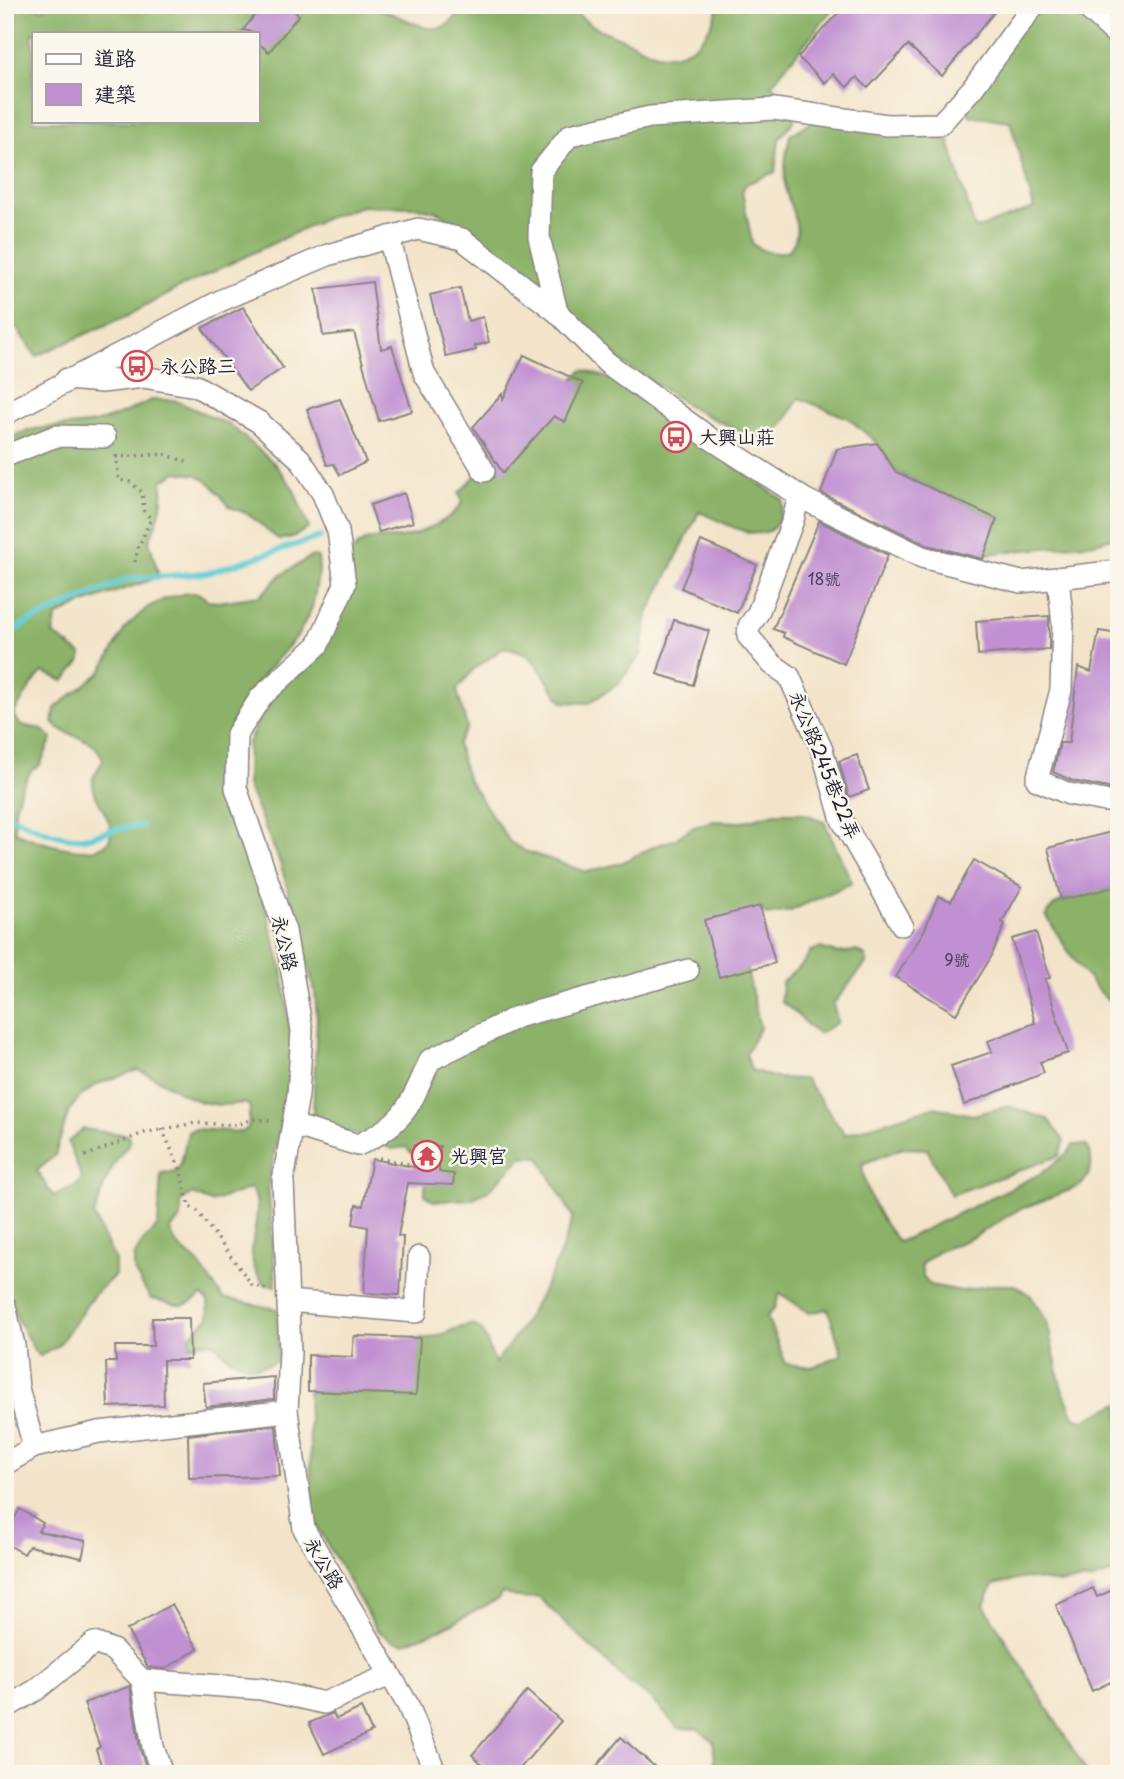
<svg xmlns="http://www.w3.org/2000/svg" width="1124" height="1779" font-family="'Playpen Sans','LXGW WenKai TC',sans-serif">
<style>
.forest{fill:#8bb268;stroke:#566a52;stroke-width:2;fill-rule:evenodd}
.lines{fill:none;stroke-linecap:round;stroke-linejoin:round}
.stream{stroke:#5dcad4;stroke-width:6}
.building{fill:#c090d2}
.minor-casing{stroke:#8a8382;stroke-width:24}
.path{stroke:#8a8382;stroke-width:3.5;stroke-dasharray:2 5;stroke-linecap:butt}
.minor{stroke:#fff;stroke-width:21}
.labels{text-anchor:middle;stroke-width:5;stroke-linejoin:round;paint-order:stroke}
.number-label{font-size:16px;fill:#4a3e61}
.poi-label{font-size:19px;fill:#22223b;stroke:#fbf7ec;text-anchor:start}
.street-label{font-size:19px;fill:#22223b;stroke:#fbf7ec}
</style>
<rect width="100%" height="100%" fill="#fbf7ec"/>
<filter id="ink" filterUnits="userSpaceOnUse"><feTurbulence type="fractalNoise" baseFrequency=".0143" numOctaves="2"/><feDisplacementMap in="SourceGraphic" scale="14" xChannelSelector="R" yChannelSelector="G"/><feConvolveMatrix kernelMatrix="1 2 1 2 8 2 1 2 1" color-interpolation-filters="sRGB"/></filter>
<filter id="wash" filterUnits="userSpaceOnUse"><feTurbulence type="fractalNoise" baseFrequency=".00686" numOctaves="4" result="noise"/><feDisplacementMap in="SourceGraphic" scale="28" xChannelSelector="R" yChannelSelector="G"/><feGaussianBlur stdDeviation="1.57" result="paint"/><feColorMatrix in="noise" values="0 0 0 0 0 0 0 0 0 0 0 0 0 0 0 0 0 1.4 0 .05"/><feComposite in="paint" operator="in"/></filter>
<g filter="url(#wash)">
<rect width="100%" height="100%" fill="#f3e4c9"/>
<!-- forest -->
<g class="forest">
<path d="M25 5 43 9 50 5H371L426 28H440L449 24 466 5H569C586 26 605 32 628 41 638 45 648 52 658 54 692 60 711 33 719 5H836L771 85C786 96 793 101 794 121L779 139 775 172 746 184 742 191 752 243C762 253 776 255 789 250 807 230 788 208 785 186 784 169 786 152 790 135L812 122 828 106 893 117H942L975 229 1034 208 1010 121 970 116 967 106 1031 5H1096L1119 21V520L1112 522 1114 537 1096 543 984 554 997 519 896 472 877 443 848 418 799 398 782 426 761 441 697 411 627 366 536 286 460 225 438 212 415 207 362 206 324 219 175 290 131 314 36 356 17 329 5 324V11ZM33 33H257V121H33Z"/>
<path d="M583 370 608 378 776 495 783 500C779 559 730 524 699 512L648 614 641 654 619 683 589 703 563 702C541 679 540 650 503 648L473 670 457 690 467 727 457 744 467 778 510 842 525 851 587 872 621 863 657 845 674 840 693 827 712 821 742 822 775 813H802L824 821 852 883 790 911 766 915 760 907 747 970 760 1028 746 1053 751 1070 776 1078 805 1079 845 1134 934 1107 973 1115 1008 1106 1048 1119 1064 1141 1059 1156 951 1195 927 1149 903 1148 862 1164C864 1191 881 1223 899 1242L1040 1174 1068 1153 1073 1145H1086C1095 1159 1092 1174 1080 1186L1016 1211 974 1237 939 1251 921 1264 923 1276 930 1285 962 1291 991 1285H1015L1031 1296 1047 1322 1061 1386 1074 1417 1084 1420 1119 1403V1571L1092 1580 1060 1583 1025 1578 993 1585 984 1605 1088 1774H707L715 1765 713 1741 698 1729 678 1728 652 1699 630 1684 538 1597 523 1599 502 1593 498 1599 442 1629 404 1643 392 1641 376 1629 317 1526 312 1503 308 1391 394 1393 420 1338C440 1340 454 1325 474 1325L483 1332 495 1363C529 1321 558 1269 573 1217L539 1157H522L488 1191 471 1199 433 1201 425 1195 426 1170 406 1147 392 1149 359 1135 324 1128 313 1114 317 1019 315 991 281 865 247 785 248 743 266 703 321 649 347 559C364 534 371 539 398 538 415 537 455 519 462 502L459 493 529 420ZM780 1293 809 1313 828 1309 842 1355 812 1367 786 1364 767 1317 775 1307Z"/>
<path d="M152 400H174L230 425 274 463 293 488 309 528 293 537 279 540 248 514 230 507 211 484 197 475 176 472 162 481C164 504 159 520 149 540L158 573 151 580 81 604 56 617 53 634 81 654V661L64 681 43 672C35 678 19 705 13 715L21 725 41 729 52 738 40 765 31 771 21 788 15 808V832C30 840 114 869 111 830 110 814 91 798 93 779 94 773 101 766 103 759 92 733 70 741 53 723L55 708 101 672 126 627 148 607 165 599 187 593H198L209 601 217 602 260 596 281 575 312 556 318 557 319 571 312 608 298 635 243 699 229 730 224 759V788L257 875 282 969 290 1029 292 1070 268 1184 276 1286 266 1285C233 1255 271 1216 251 1188L211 1202 192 1194 181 1200V1218L170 1230 176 1244 198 1263 223 1298 277 1309 278 1360C251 1375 232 1363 214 1343L200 1342 190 1347V1336L209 1317 208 1301 202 1295C178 1313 178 1303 151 1299L134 1271V1257L143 1241 158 1226 161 1173 176 1172 181 1164 188 1132 194 1129 242 1132 248 1128 250 1107 245 1103C188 1111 185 1089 138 1070L97 1084 79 1098 69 1111 55 1155 37 1171 53 1196 77 1185 82 1179 68 1142 83 1129 128 1135 130 1143C109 1165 103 1188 94 1216L115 1260V1275L94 1295 58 1346 40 1356 35 1352 13 1311 5 1280V441C29 425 52 428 79 425 106 423 128 411 152 400Z"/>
<path d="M1119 886V1008C1094 994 1061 941 1046 915 1058 893 1096 891 1119 886Z"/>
<path d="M820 948 837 953 856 951 866 956 867 962 833 1004 838 1022 818 1034C804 1024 796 1010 781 1002L782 982 801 966 811 951Z"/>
</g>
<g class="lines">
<!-- stream -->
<g class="stream">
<polyline points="5,637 26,623 127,579 207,573 320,537"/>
<path d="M5 813C27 824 63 843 89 837 109 832 120 826 142 826"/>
</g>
</g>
<g id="blocks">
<!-- building -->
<g class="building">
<polygon points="263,5 287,5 299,15 269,52 257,42 257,33 243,30"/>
<polygon points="845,5 1000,5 942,76 908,45 868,88 857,77 847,87 833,74 825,83 798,57"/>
<polygon points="372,282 381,349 392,346 412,411 379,421 354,332 323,336 316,289"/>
<polygon points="460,288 468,321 483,317 489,342 475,346 476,350 446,357 430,295"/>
<polygon points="243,307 283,368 248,391 202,328"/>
<polygon points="524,355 583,383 565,422 554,416 503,473 473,427 502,394 503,399"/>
<polygon points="340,399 366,462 340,475 334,464 327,465 307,409"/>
<polygon points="877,443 896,472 997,519 983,559 927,545 821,493 837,449"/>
<polygon points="404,493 413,522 379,532 370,505"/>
<polygon points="819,521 888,555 844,664 783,637 784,633 773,629"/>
<polygon points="701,541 757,565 737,613 681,588"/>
<polygon points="1049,616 1049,649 978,655 976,621"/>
<polygon points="674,620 709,631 693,685 657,674"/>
<polygon points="1099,631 1119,634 1119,792 1115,794 1108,788 1073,781 1053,772 1060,743 1069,743 1078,667 1091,672"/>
<polygon points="857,755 869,790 849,797 839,761"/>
<polygon points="1119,830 1119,886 1061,900 1048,848"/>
<polygon points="974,860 1022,887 1002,922 1005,924 991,957 956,1014 896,977 925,929 938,896 951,901"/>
<polygon points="760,906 775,963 719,977 704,920"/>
<polygon points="1036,932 1050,978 1045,979 1068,1053 1040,1062 1044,1073 964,1105 951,1066 992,1052 988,1041 1035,1023 1012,939"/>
<polygon points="414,1145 440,1146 439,1172 454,1174 453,1185 408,1183 398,1236 403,1237 400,1295 364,1293 368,1227 353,1224 356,1205 363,1206 372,1159 414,1167"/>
<polygon points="152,1318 189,1318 190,1360 163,1360 164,1405 108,1407 106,1362 116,1362 115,1346 153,1346"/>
<polygon points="354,1336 420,1338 416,1395 308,1391 308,1355 352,1357"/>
<polygon points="274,1377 274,1399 206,1407 203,1383"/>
<polygon points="276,1425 280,1476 189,1478 188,1435"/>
<polygon points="20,1509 43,1523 38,1531 86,1541 82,1558 29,1546 24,1554 5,1543 5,1533"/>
<polygon points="1119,1587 1119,1678 1092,1691 1056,1605 1093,1588 1097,1597"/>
<polygon points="172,1604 198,1649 165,1669 148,1667 127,1630"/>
<polygon points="130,1686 140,1749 148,1774 104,1774 96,1749 100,1747 84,1703"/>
<polygon points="527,1691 561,1721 515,1774 493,1774 472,1755"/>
<polygon points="361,1708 372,1732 324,1754 309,1723 333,1713 336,1719"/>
<polygon points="621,1737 663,1774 590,1774"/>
</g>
</g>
</g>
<g filter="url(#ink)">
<use href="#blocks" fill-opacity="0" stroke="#8a8382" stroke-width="2"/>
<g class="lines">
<!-- minor casing -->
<g class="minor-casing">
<g id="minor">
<polyline points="1084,5 1119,37"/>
<polyline points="389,237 424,373 484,471"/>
<polyline points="557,312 539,237 541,171 570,135 650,117 774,109 887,125 940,124 972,89 1034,5"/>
<polyline points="67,379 102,382 143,377 196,386 259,422 300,459 323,494 338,531 345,584 318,645 261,697 237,734 236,788 285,931 302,1031 298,1095 283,1181 290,1352 287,1411 304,1529 408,1705 436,1774"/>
<polyline points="5,414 222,300 328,255 418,229 462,239 557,312 606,362 708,437 806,500 922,557 1021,582 1119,571"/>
<polyline points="5,452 10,454 56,436 105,437"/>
<polyline points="799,496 793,520 758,613 749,626 748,636 772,664 789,676 822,750 842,820 902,925"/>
<polyline points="1058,578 1063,625 1061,690 1037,780 1069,794 1105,801"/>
<path d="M293 1125 358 1145C405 1123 410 1106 430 1060L517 1017 688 970"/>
<polyline points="288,1301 416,1312 419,1257"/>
<polyline points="5,1306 14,1345 18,1388 34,1447"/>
<polyline points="5,1464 34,1447 99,1432 287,1411"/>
<polyline points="7,1707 36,1690 94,1643 113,1650 142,1680"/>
<polyline points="162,1774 153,1747 142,1680 261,1689 324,1703 390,1675"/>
</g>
</g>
<!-- path -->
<g class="path">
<polyline points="116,455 119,480 130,482 142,492 144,511 151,519 138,548 134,566"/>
<polyline points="116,457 164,454 190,463"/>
<polyline points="162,1129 180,1169 189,1206 197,1211 253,1286 268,1289"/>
<polyline points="85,1156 144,1133 195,1123 237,1125 253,1119 274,1121"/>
<polyline points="379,1158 414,1165"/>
</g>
<!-- minor -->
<use href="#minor" class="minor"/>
</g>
</g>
<!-- icons -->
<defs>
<g id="bus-ring" transform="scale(1.575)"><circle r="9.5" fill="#fbf7ec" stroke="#d1495b" stroke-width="1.5"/><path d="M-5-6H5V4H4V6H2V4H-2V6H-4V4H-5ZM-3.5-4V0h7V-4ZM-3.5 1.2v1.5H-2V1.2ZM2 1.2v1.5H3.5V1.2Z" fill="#d1495b"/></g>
<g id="temple-ring" transform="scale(1.575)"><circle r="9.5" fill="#fbf7ec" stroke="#d1495b" stroke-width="1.5"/><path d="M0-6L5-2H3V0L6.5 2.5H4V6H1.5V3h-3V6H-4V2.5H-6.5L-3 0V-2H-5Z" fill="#d1495b"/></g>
</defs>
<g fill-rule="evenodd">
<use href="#bus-ring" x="137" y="366"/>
<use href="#bus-ring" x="676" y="437"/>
<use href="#temple-ring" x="427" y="1156"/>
</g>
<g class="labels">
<!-- number labels -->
<g class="number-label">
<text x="824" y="585">18號</text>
<text x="957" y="966">9號</text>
</g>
<!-- poi labels -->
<g class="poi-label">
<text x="160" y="373">永公路三</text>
<text x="699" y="444">大興山莊</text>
<text x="450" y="1163">光興宮</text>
</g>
<!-- street labels -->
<g class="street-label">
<text transform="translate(825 765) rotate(68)" y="7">永公路245巷22弄</text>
<text transform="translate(285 943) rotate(77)" y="7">永公路</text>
<text transform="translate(324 1563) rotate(59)" y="7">永公路</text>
</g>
</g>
<!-- margin -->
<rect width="1124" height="1779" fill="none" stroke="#fbf7ec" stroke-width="28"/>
<!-- legend -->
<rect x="32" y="32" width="228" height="91" fill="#fbf7ec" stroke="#a4a2a5" stroke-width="2"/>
<rect x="46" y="54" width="35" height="10" fill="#ffffff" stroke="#a4a2a5" stroke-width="2"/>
<text x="94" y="66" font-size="21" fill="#22223b">道路</text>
<rect x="46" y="84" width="35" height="21" fill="#c090d2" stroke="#a4a2a5" stroke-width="2"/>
<text x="94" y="102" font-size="21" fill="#22223b">建築</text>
</svg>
